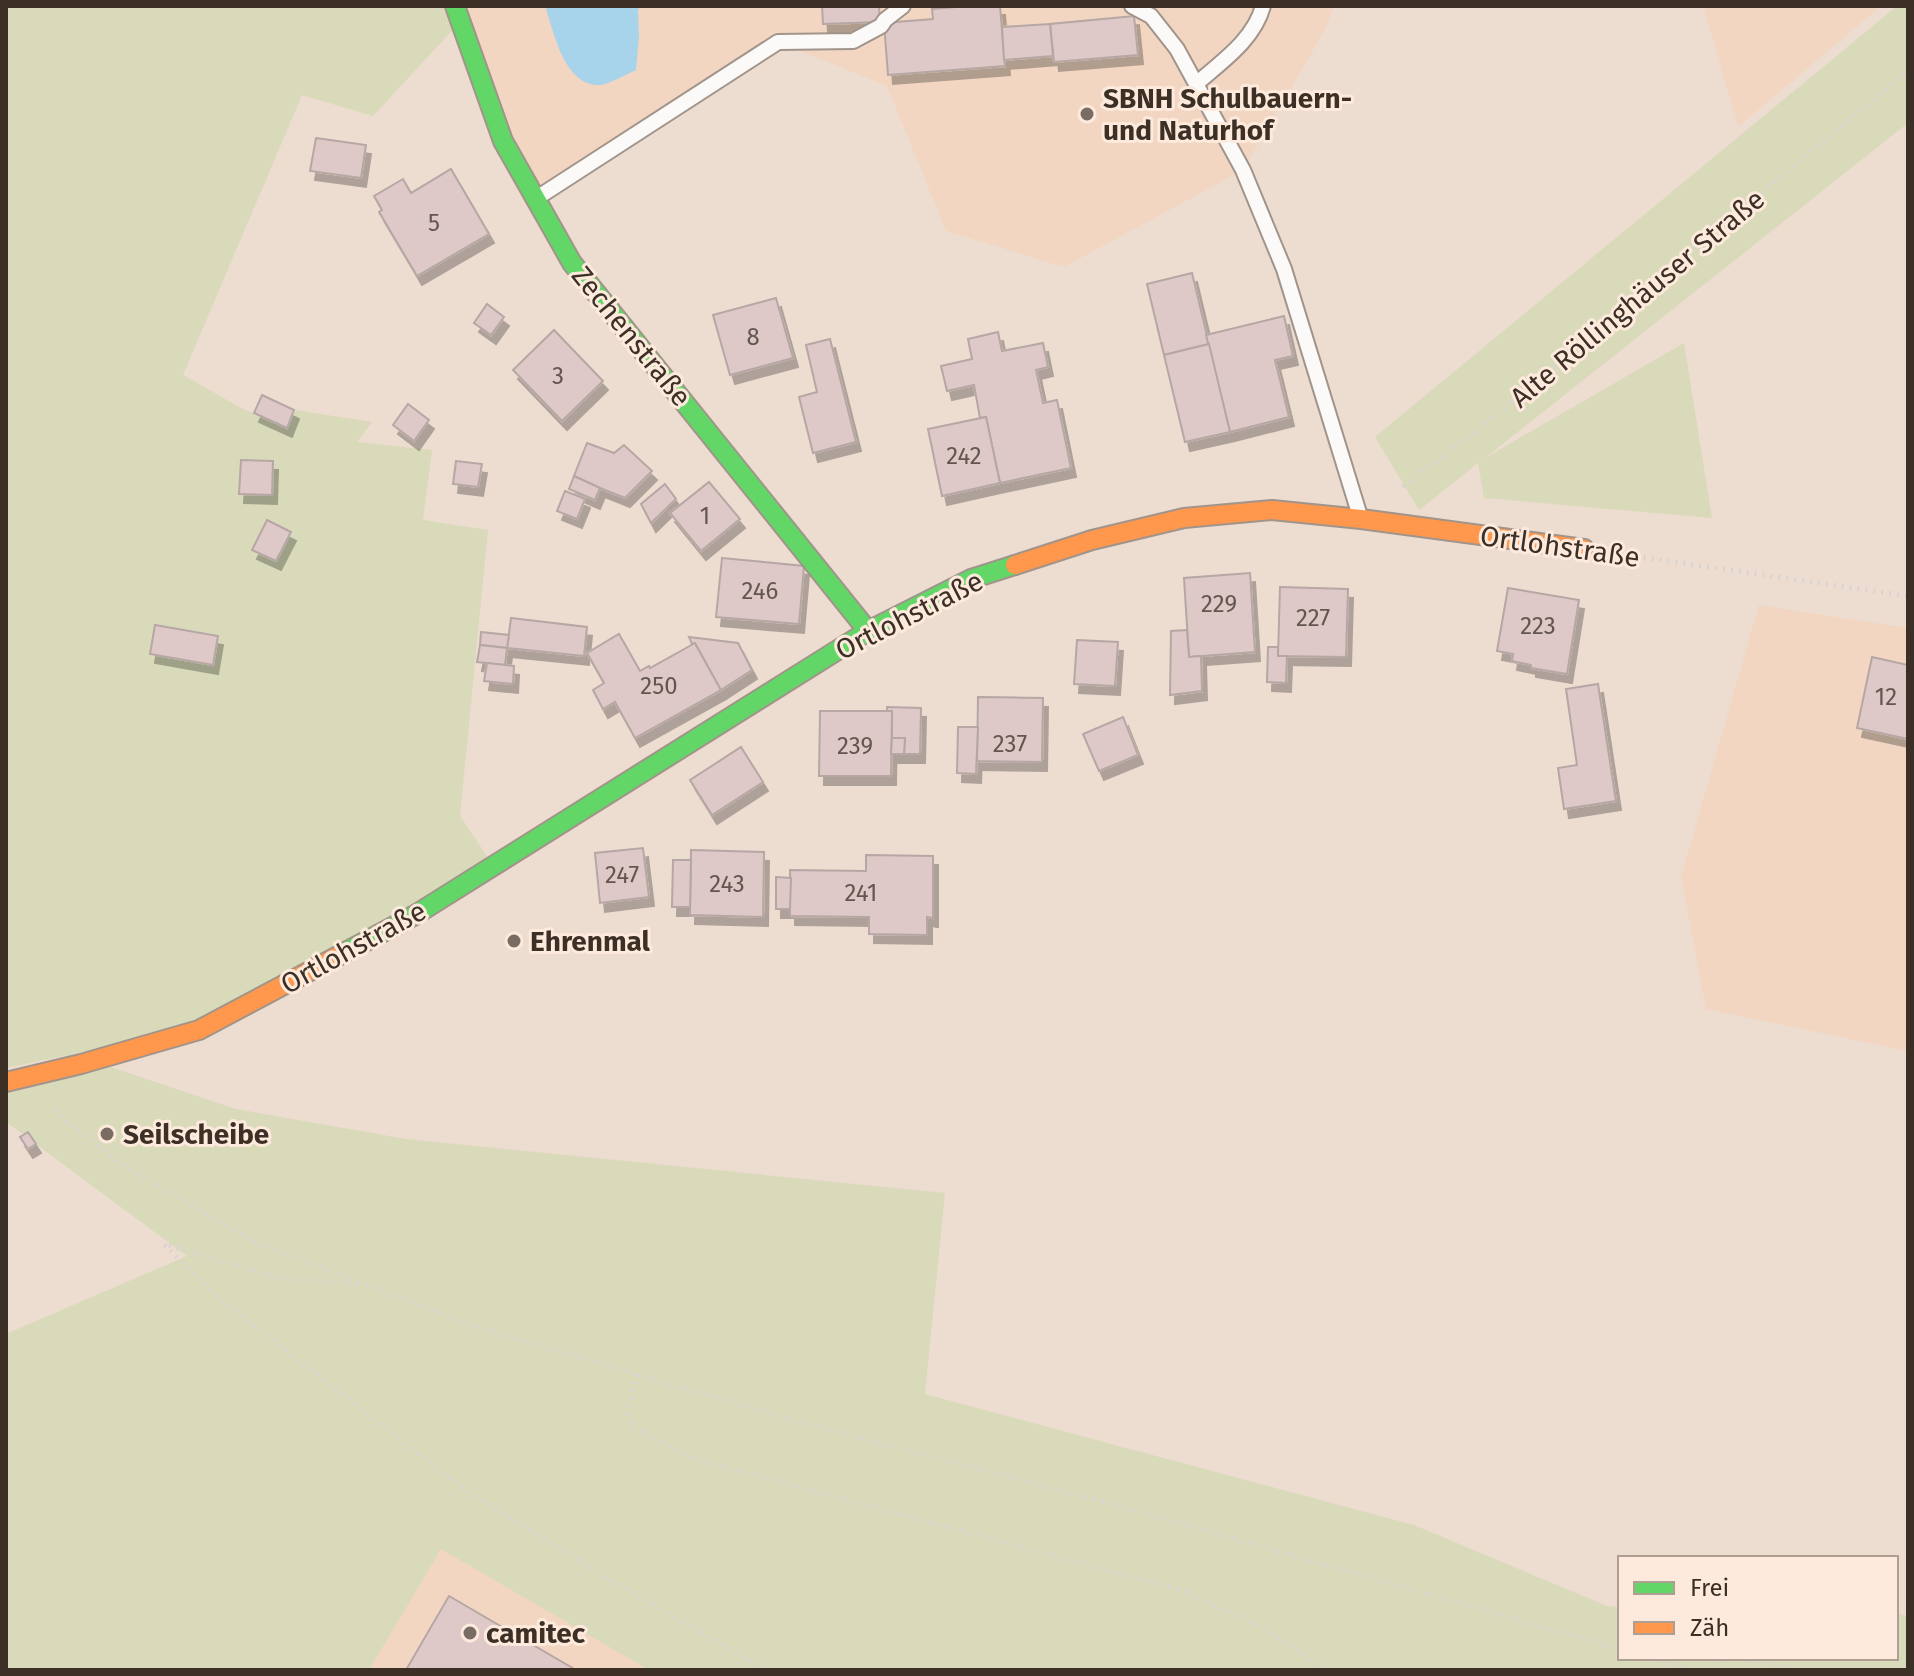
<svg xmlns="http://www.w3.org/2000/svg" width="1914" height="1676" font-family="'Fira Sans',sans-serif">
<style>
.built{fill:#f2d6c1}
.green{fill:#d9daba}
.water{fill:#a8d4eb}
.building{fill:#dec9c8;stroke:#b6a7a4;stroke-width:2;filter:url(#shadow)}
.lines{fill:none;stroke-linecap:round;stroke-linejoin:round}
.lane-casing{stroke:#a1948b;stroke-width:18}
.fast-casing{stroke:#a1948b;stroke-width:22}
.slow-casing{stroke:#a1948b;stroke-width:22}
.path{stroke:#d9d4d0;stroke-width:5;stroke-dasharray:2 6;stroke-linecap:butt}
.lane{stroke:#fcfaf8;stroke-width:14}
.fast{stroke:#63d668;stroke-width:18}
.slow{stroke:#ff974d;stroke-width:18}
.poi-dot{fill:#796c62;stroke:#fdeadc;stroke-width:3}
.labels{text-anchor:middle;stroke-width:6;stroke-linejoin:round;paint-order:stroke}
.number-label{font-size:24px;fill:#64564f}
.poi-label{font-size:28px;font-weight:bold;fill:#3b2f26;stroke:#fdeadc;text-anchor:start}
.street-label{font-size:28px;fill:#3b2f26;stroke:#fdeadc}
</style>
<defs>
<filter id="shadow"><feDropShadow dx="5" dy="9" stdDeviation="0" flood-color="#0004"/></filter>
</defs>
<rect width="100%" height="100%" fill="#eddcd0"/>
<!-- built -->
<g class="built">
<polygon points="455,6 1334,6 1326,28 1243,170 1064,267 946,231 887,86 778,42 536,199"/>
<polygon points="1703,6 1881,6 1738,127"/>
<polygon points="1759,605 1908,628 1908,1051 1706,1009 1681,877"/>
<polygon points="441,1548 649,1670 369,1670"/>
</g>
<!-- green -->
<g class="green">
<polygon points="6,6 455,6 460,22 373,116 302,95 183,375 241,408 286,427 295,410 372,422 357,442 432,450 423,520 488,530 460,816 491,862 197,1028 6,1068"/>
<polygon points="1897,6 1908,6 1908,123 1485,458 1684,343 1712,518 1484,498 1478,463 1419,510 1375,437"/>
<polygon points="111,1067 236,1109 406,1139 945,1193 925,1394 1414,1525 1607,1606 1620,1607 1620,1658 1896,1658 1896,1613 1908,1616 1908,1670 649,1670 441,1549 369,1670 6,1670 6,1334 187,1256 6,1122 6,1094"/>
</g>
<!-- water -->
<path class="water" d="M545 6H641L638 10 639 36 636 70C627 74 609 84 601 85 564 87 554 32 545 6Z"/>
<!-- building -->
<g class="building">
<polygon points="822,6 879,6 880,22 823,24"/>
<polygon points="968,6 1000,6 1005,66 888,75 884,23 933,19 932,9"/>
<polygon points="1134,16 1138,55 1054,62 1050,24"/>
<polygon points="1050,24 1053,56 1004,60 1002,27"/>
<polygon points="316,138 366,145 361,178 310,171"/>
<polygon points="451,169 489,234 417,276 379,212 382,210 374,196 403,179 411,193"/>
<polygon points="1192,273 1209,344 1164,355 1147,284"/>
<polygon points="776,298 793,358 730,375 713,315"/>
<polygon points="487,304 504,317 491,335 474,323"/>
<polygon points="1284,316 1293,356 1275,360 1289,417 1230,432 1206,335"/>
<polygon points="554,330 603,381 562,421 513,370"/>
<polygon points="998,332 1002,351 1043,343 1048,367 1036,370 1043,403 1057,400 1071,468 1000,483 986,417 980,418 974,385 947,391 941,366 972,359 968,339"/>
<polygon points="830,339 856,442 813,453 799,397 817,392 806,345"/>
<polygon points="1209,344 1230,432 1185,442 1164,355"/>
<polygon points="262,395 294,410 287,428 254,413"/>
<polygon points="408,404 429,420 414,441 393,425"/>
<polygon points="986,417 1000,483 942,496 928,429"/>
<polygon points="587,443 614,453 624,445 652,471 625,498 600,488 574,476"/>
<polygon points="241,460 273,461 272,495 239,494"/>
<polygon points="456,461 482,464 478,487 453,484"/>
<polygon points="574,476 600,488 595,500 569,489"/>
<polygon points="709,482 740,519 701,551 670,513"/>
<polygon points="665,484 676,499 651,523 641,504"/>
<polygon points="565,491 585,499 577,519 557,511"/>
<polygon points="267,520 291,532 276,561 252,550"/>
<polygon points="722,558 804,566 799,624 716,617"/>
<polygon points="1250,573 1255,652 1189,657 1184,578"/>
<polygon points="1280,587 1348,589 1346,657 1278,656"/>
<polygon points="1508,588 1579,600 1567,674 1531,668 1531,665 1512,661 1513,654 1497,651"/>
<polygon points="511,618 587,627 584,656 507,648"/>
<polygon points="155,625 218,636 213,665 150,654"/>
<polygon points="1187,630 1189,657 1201,656 1202,691 1170,695 1171,631"/>
<polygon points="481,632 509,635 507,648 480,645"/>
<polygon points="619,634 640,671 649,666 650,668 695,643 721,690 635,738 615,702 603,709 593,690 604,683 587,653"/>
<polygon points="689,637 738,643 752,670 721,690 695,643 692,644"/>
<polygon points="1077,640 1118,642 1115,686 1074,684"/>
<polygon points="480,645 507,648 505,665 477,662"/>
<polygon points="1268,647 1278,647 1278,656 1287,656 1286,683 1267,682"/>
<polygon points="1872,657 1908,665 1908,739 1857,728"/>
<polygon points="487,663 514,666 513,684 484,681"/>
<polygon points="1598,684 1616,801 1564,809 1558,768 1577,765 1566,689"/>
<polygon points="978,697 1043,698 1042,762 977,761"/>
<polygon points="887,707 921,708 920,754 904,754 905,738 892,738 892,711 887,711"/>
<polygon points="820,711 892,711 891,776 819,776"/>
<polygon points="1123,717 1138,755 1099,771 1083,734"/>
<polygon points="958,727 978,727 976,774 957,773"/>
<polygon points="892,738 905,738 904,754 891,754"/>
<polygon points="741,747 763,782 712,815 690,780"/>
<polygon points="643,848 649,897 600,903 595,853"/>
<polygon points="691,850 764,852 763,917 690,915"/>
<polygon points="866,855 933,856 933,918 927,917 927,935 869,934 869,917 790,916 790,870 866,871"/>
<polygon points="673,860 691,860 690,907 672,907"/>
<polygon points="776,877 791,878 790,909 776,909"/>
<polygon points="28,1132 36,1144 28,1149 20,1137"/>
<polygon points="449,1596 576,1670 406,1670"/>
</g>
<g class="lines">
<!-- lane casing -->
<g class="lane-casing">
<g id="lane">
<polyline points="1132,6 1151,16 1177,49 1243,170 1284,269 1359,513"/>
<path d="M1196 84C1221 62 1254 40 1263 6"/>
<polyline points="540,196 778,42 853,41 881,26 885,20 903,6"/>
</g>
</g>
<!-- fast casing -->
<g class="fast-casing">
<g id="fast">
<polyline points="455,6 503,141 572,263 868,631"/>
<polyline points="340,955 415,915 868,631 971,579 1015,565"/>
</g>
</g>
<!-- slow casing -->
<g class="slow-casing">
<g id="slow">
<polyline points="1015,565 1092,540 1184,518 1272,510 1361,519 1584,549"/>
<polyline points="6,1082 81,1064 199,1030 340,955"/>
</g>
</g>
<!-- path -->
<g class="path">
<polyline points="1403,487 1480,428 1908,71"/>
<polyline points="1620,554 1908,596"/>
<polyline points="53,1110 116,1160 253,1241 476,1327 792,1420 1098,1500 1620,1649"/>
<polyline points="358,1284 284,1279 164,1244 217,1297 461,1487 611,1580 767,1670"/>
<polyline points="637,1374 628,1411 631,1426 688,1457 1181,1590 1264,1629 1327,1670"/>
<polyline points="1650,1658 1692,1670"/>
<polyline points="1739,1658 1800,1670"/>
<polyline points="1719,1670 1722,1658"/>
</g>
<!-- lane -->
<use href="#lane" class="lane"/>
<!-- fast -->
<use href="#fast" class="fast"/>
<!-- slow -->
<use href="#slow" class="slow"/>
</g>
<!-- markers -->
<g class="poi-dot">
<circle cx="1087" cy="114" r="8"/>
<circle cx="514" cy="941" r="8"/>
<circle cx="107" cy="1134" r="8"/>
<circle cx="470" cy="1633" r="8"/>
</g>
<g class="labels">
<!-- number labels -->
<g class="number-label">
<text x="434" y="231">5</text>
<text x="753" y="345">8</text>
<text x="558" y="384">3</text>
<text x="964" y="464">242</text>
<text x="705" y="524">1</text>
<text x="760" y="599">246</text>
<text x="1219" y="612">229</text>
<text x="1313" y="626">227</text>
<text x="1538" y="634">223</text>
<text x="659" y="694">250</text>
<text x="1886" y="705">12</text>
<text x="1010" y="752">237</text>
<text x="855" y="754">239</text>
<text x="622" y="883">247</text>
<text x="727" y="892">243</text>
<text x="861" y="901">241</text>
</g>
<!-- poi labels -->
<g class="poi-label">
<text x="1103" y="108">SBNH Schulbauern-<tspan x="1103" dy="32">und Naturhof</tspan></text>
<text x="530" y="951">Ehrenmal</text>
<text x="123" y="1144">Seilscheibe</text>
<text x="486" y="1643">camitec</text>
</g>
<!-- street labels -->
<g class="street-label">
<text transform="translate(1637 298) rotate(-40)" y="10">Alte Röllinghäuser Straße</text>
<text transform="translate(632 336) rotate(51)" y="10">Zechenstraße</text>
<text transform="translate(1560 546) rotate(8)" y="10">Ortlohstraße</text>
<text transform="translate(909 615) rotate(-27)" y="10">Ortlohstraße</text>
<text transform="translate(353 947) rotate(-29)" y="10">Ortlohstraße</text>
</g>
</g>
<!-- border -->
<rect width="1914" height="1676" fill="none" stroke="#3b2f26" stroke-width="16"/>
<!-- legend -->
<rect x="1618" y="1556" width="280" height="104" fill="#fdeadc" stroke="#af9f93" stroke-width="2"/>
<rect x="1634" y="1582" width="40" height="12" fill="#63d668" stroke="#af9f93" stroke-width="2"/>
<text x="1690" y="1596" font-size="24" fill="#3b2f26">Frei</text>
<rect x="1634" y="1622" width="40" height="12" fill="#ff974d" stroke="#af9f93" stroke-width="2"/>
<text x="1690" y="1636" font-size="24" fill="#3b2f26">Zäh</text>
</svg>
